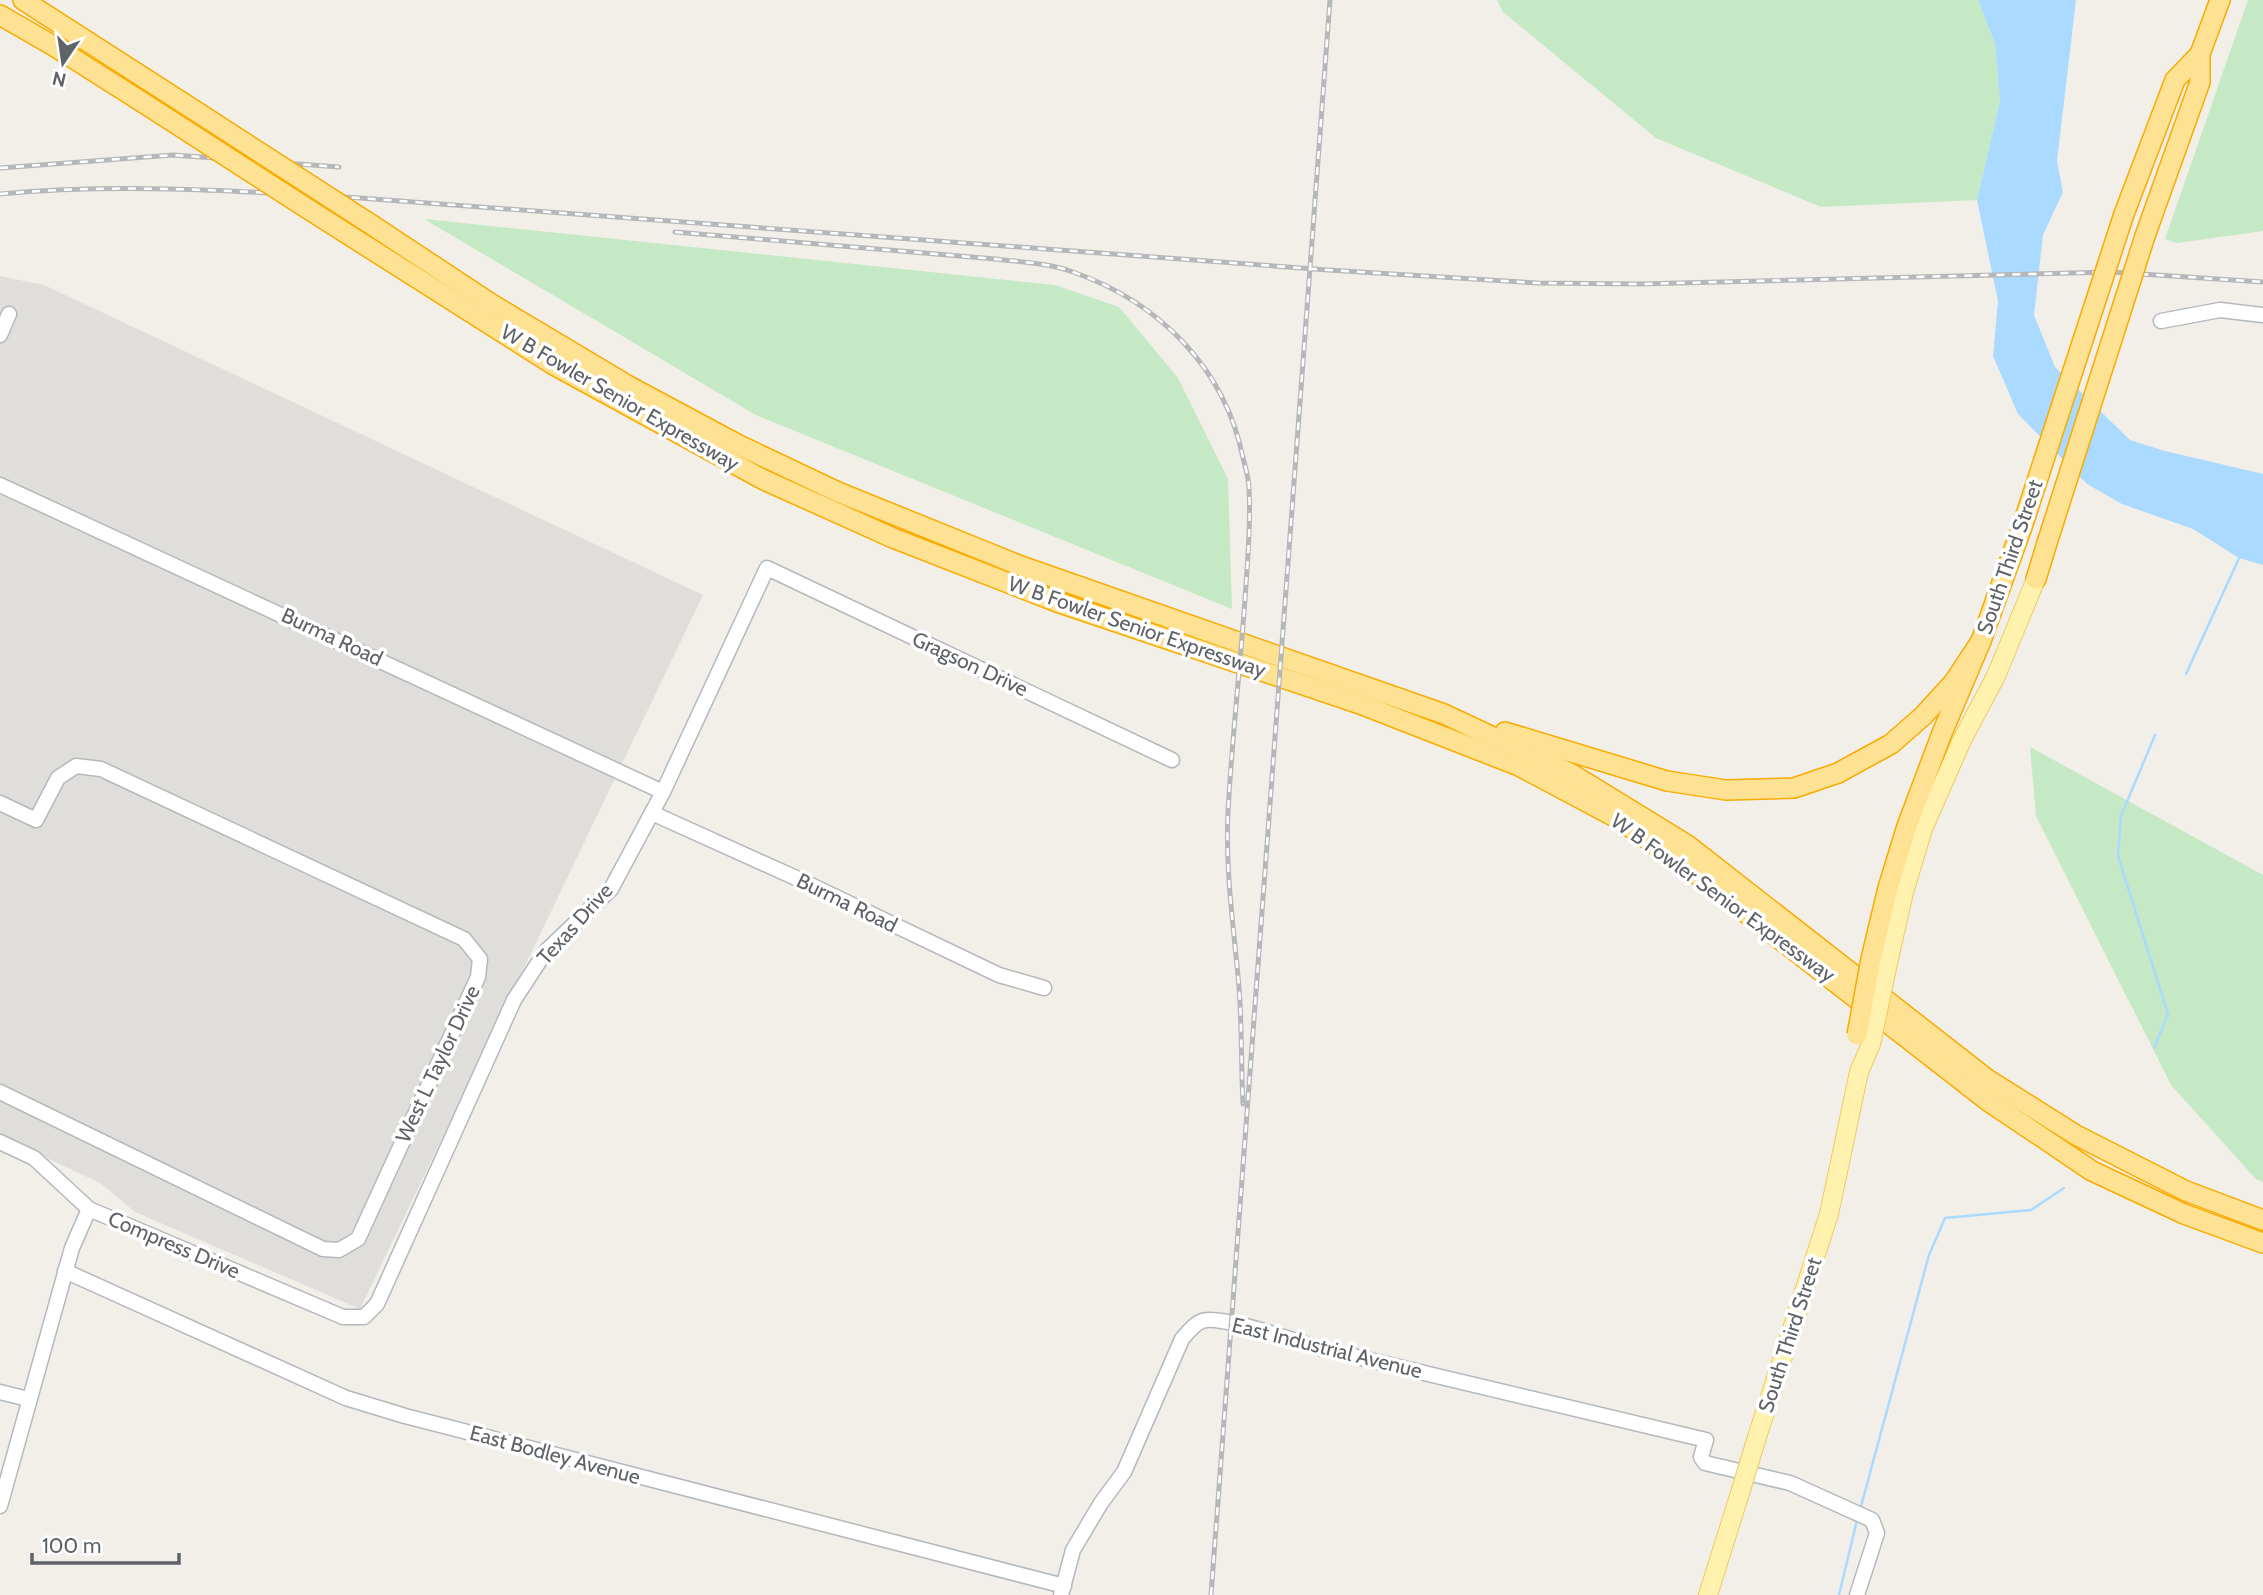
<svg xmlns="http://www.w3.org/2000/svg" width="2263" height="1595" font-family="Cabin,sans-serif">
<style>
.industrial{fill:#e0deda}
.green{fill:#c5e8c5}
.water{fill:#aadaff}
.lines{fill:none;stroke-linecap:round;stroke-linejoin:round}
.stream{stroke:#aadaff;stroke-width:2.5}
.minor-casing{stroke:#b5b8bc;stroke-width:17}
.major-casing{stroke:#f2c960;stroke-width:20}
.highway-casing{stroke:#f9ab00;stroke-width:22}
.minor{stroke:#fff;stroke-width:14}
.major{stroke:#fff2af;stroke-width:18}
.highway{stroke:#fde293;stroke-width:19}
.rail-casing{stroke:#b6b7b8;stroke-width:5}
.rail{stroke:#fff;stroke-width:2.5;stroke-dasharray:8;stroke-linecap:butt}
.major-bridge-casing{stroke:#f2c960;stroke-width:20;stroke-linecap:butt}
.highway-bridge-casing{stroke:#f9ab00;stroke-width:22;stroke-linecap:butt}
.major-bridge{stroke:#fff2af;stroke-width:18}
.highway-bridge{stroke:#fde293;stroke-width:19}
.labels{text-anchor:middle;stroke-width:7;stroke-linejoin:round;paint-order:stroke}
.street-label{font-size:21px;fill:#5f6368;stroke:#fff}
</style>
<rect width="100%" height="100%" fill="#f1efe8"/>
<!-- industrial -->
<polygon class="industrial" points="0,276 44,285 703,595 360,1309 135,1212 100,1183 0,1136"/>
<!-- green -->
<g class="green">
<polygon points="1497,0 1978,0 1995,44 2000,101 1977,200 1821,207 1656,138 1503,12"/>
<polygon points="2248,0 2263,0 2263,231 2177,243 2165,239"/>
<polygon points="424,219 1055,285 1119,307 1178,378 1228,479 1232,609 756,415"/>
<polygon points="2030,747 2263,875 2263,1182 2256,1179 2171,1085 2036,816"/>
</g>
<!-- water -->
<polygon class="water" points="1978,0 2076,0 2057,161 2063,192 2043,235 2034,315 2055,367 2130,440 2165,451 2263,474 2263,565 2239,558 2193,529 2122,504 2087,484 2018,414 1993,356 1998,301 1977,200 2000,101 1995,44"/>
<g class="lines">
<!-- stream -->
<g class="stream">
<polyline points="2186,674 2240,556"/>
<polyline points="2154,1048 2168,1014 2118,856 2121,816 2155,735"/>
<polyline points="1860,1510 1929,1255 1945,1218 2031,1210 2064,1188"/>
<polyline points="1839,1595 1857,1520"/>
</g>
<!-- minor casing -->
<g class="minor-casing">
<g id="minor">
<polyline points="2161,321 2220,310 2263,315"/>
<polyline points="0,335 9,314"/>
<polyline points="0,485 663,792"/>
<polyline points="0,803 36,820 58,778 76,766 101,769 464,939 480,959 478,977 358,1239 339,1250 323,1249 0,1092"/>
<polyline points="652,813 796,878 999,975 1044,988"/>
<polyline points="0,1142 34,1158 89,1209 343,1317 364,1317 377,1304 514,1000 546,951 611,889 663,792 767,568 1172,760"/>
<polyline points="65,1271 346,1398 405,1416 1064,1586"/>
<polyline points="0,1392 28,1399"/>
<polyline points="0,1506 72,1248 89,1209"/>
<path d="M1061 1595 1073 1550 1101 1503 1124 1472 1182 1339C1187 1333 1194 1324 1202 1321 1219 1314 1295 1341 1315 1347L1706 1440 1701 1457 1705 1463 1790 1483 1872 1520 1877 1533 1857 1595"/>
</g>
</g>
<!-- major casing -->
<g class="major-casing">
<g id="major">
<polyline points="1888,963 1904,892 1923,829 1962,740 1996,676 2036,579"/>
<polyline points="1757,1437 1829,1214 1859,1072 1871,1044"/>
<polyline points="1708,1595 1740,1493"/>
</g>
</g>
<!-- highway casing -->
<g class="highway-casing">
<g id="highway">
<polyline points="23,0 177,99"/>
<polyline points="0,15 52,45 142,102"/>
<polyline points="308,209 552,364 764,480 893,538 1057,602 1360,704 1519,766 1617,818 1691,870 1988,1101 2092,1171 2184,1214 2263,1243"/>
<polyline points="2124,214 2175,80 2200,54"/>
<polyline points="372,225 490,303 627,385 739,445 838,492 1021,566 1444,714 1572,774 1686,844 1987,1079 2076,1135 2186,1191 2263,1220"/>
<polyline points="2145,236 2200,82 2200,54 2220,0"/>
<polyline points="2036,579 2047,543"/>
<polyline points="1505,732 1667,781 1726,790 1794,788 1838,773 1891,744 1923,716 1954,682 1981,641"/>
<polyline points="1871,959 1888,888 1907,826 1942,733 1981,641 2023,524"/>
</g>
</g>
<!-- minor -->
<use href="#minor" class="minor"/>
<!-- major -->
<use href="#major" class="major"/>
<!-- highway -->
<use href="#highway" class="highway"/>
<!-- rail casing -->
<g class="rail-casing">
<g id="rail">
<polyline points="0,168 173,155 339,167"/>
<path d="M0 194C121 183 239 191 360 198L1328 270 1538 283 1640 284 2111 272 2263 282"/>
<path d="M675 232 995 259C1021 262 1049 263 1073 272 1159 302 1225 368 1243 458 1246 469 1249 479 1249 490 1251 521 1248 554 1246 585 1241 661 1232 736 1228 812 1225 871 1234 929 1239 987 1242 1026 1241 1065 1243 1104"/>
<polyline points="1211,1595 1330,0"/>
</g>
</g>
<!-- rail -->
<use href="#rail" class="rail"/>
<!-- major-bridge casing -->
<g class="major-bridge-casing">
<g id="major-bridge">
<polyline points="1871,1044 1888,963"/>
<polyline points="1740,1493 1757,1437"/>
</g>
</g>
<!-- highway-bridge casing -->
<g class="highway-bridge-casing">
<g id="highway-bridge">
<polyline points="177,99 372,225"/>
<polyline points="142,102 308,209"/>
<polyline points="2023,524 2124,214"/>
<polyline points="2047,543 2145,236"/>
<polyline points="1857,1035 1871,959"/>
</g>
</g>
<!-- major-bridge -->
<use href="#major-bridge" class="major-bridge"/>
<!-- highway-bridge -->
<use href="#highway-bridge" class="highway-bridge"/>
</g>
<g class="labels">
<!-- street labels -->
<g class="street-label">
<text transform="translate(620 398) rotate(30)" y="7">W B Fowler Senior Expressway</text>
<text transform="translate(2010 557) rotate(-71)" y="7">South Third Street</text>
<text transform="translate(1137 627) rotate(19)" y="7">W B Fowler Senior Expressway</text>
<text transform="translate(332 637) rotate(25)" y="7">Burma Road</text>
<text transform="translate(970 664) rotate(25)" y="7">Gragson Drive</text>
<text transform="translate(1723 898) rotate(36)" y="7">W B Fowler Senior Expressway</text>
<text transform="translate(847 903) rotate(26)" y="7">Burma Road</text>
<text transform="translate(575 924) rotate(-48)" y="7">Texas Drive</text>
<text transform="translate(438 1064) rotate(-65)" y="7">West L Taylor Drive</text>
<text transform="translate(174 1245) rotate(23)" y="7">Compress Drive</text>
<text transform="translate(1790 1335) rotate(-72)" y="7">South Third Street</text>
<text transform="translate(1327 1348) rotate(14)" y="7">East Industrial Avenue</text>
<text transform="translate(555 1455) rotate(15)" y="7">East Bodley Avenue</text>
</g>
</g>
<!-- north arrow -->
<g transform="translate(63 63) rotate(193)" stroke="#ffffff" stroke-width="5" paint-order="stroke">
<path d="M0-5L12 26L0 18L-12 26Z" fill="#5f6368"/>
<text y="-10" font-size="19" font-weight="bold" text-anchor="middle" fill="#5f6368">N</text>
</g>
<!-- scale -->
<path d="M32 1553v10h147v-10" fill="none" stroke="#5f6368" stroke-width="3.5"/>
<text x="42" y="1553" font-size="21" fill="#5f6368" stroke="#ffffff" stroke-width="5" paint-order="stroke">100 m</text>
</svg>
